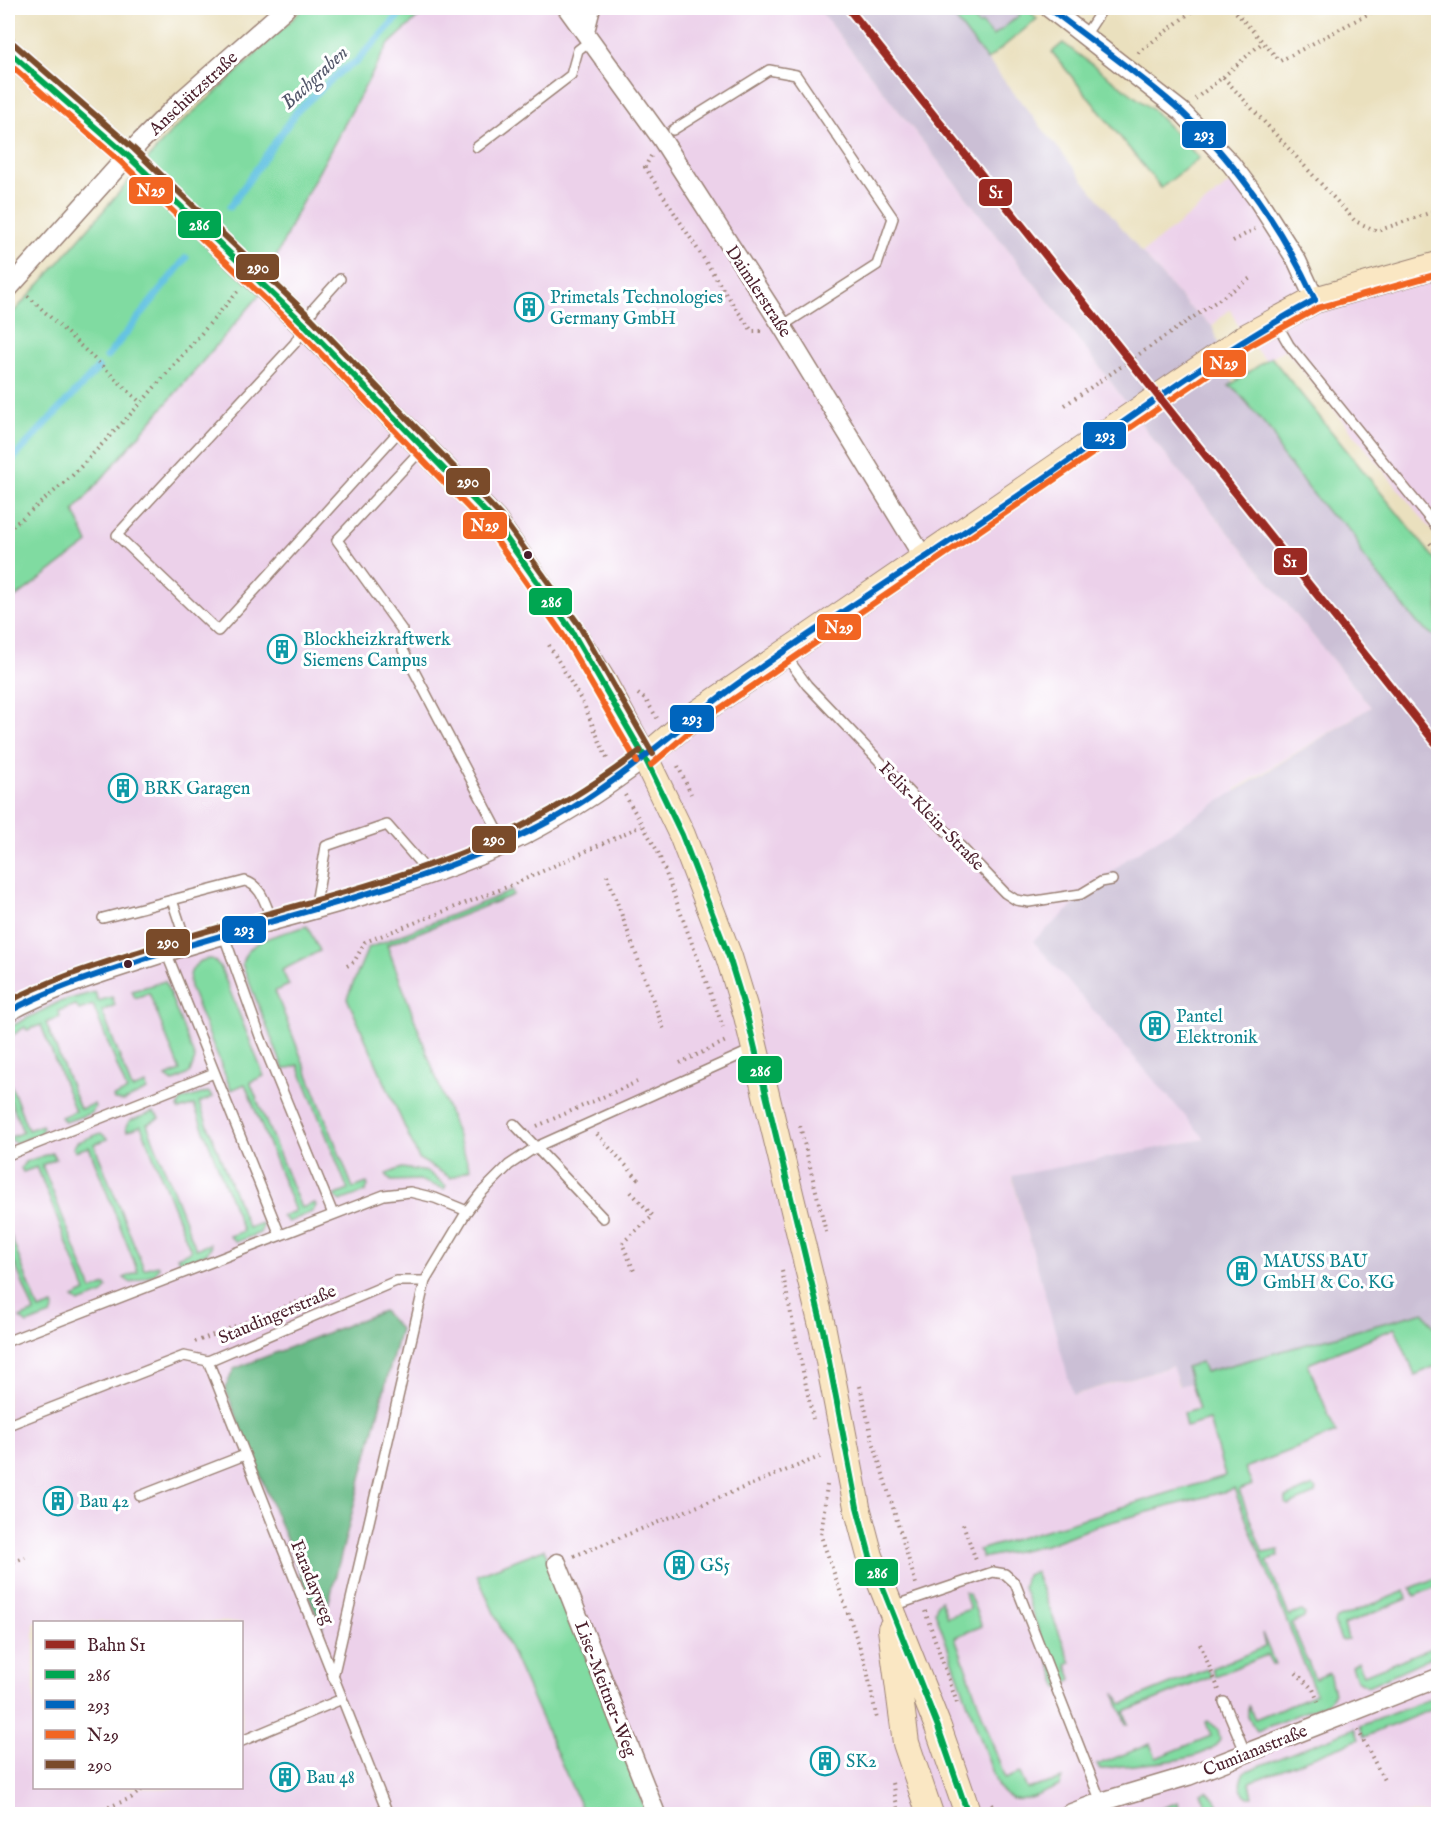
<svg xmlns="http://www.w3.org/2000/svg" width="1446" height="1822" font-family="'IM FELL English',serif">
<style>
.built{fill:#ecd1ea;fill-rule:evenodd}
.industrial{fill:#cbbfd5}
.green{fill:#80dba1;stroke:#657d66;stroke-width:1.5}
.forest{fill:#68bb87;stroke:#596d59;stroke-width:1.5}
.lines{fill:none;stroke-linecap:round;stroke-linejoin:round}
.stream{stroke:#65c3e3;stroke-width:7}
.lane-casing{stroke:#9a8074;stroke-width:12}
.street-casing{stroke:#9a8074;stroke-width:21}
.secondary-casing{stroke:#9a8074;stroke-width:28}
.path{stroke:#9a8074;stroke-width:4;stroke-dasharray:1.5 4.5;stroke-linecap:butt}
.lane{stroke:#fff;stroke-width:9}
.street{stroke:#fff;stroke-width:18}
.secondary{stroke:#fae7c3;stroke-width:26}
.bus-1-casing{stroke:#fff;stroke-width:10}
.bus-2-casing{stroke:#fff;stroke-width:10}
.bus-3-casing{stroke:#fff;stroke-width:10}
.bus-4-casing{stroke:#fff;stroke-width:10}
.bus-1{stroke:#00a651;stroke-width:6}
.bus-2{stroke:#0065bd;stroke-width:6}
.bus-3{stroke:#f26522;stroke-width:6}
.bus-4{stroke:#7a4b2a;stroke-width:6}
.rail-1-casing{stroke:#fff;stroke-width:12}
.rail-1{stroke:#9a2a23;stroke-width:8}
.bus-dot{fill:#4a1f2b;stroke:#fff;stroke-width:2}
.labels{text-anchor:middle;stroke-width:6;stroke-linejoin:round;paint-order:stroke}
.street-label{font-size:18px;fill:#4a1f2b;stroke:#fff}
.culture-label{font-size:18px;fill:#0d838f;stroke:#fff;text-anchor:start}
.water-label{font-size:20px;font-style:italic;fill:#53586b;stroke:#fff}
.line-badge{stroke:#fff;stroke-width:2}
.badge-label{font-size:16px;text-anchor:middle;font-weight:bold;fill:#fff}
</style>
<rect width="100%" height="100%" fill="#fff"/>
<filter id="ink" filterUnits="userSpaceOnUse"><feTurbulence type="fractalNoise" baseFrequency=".0167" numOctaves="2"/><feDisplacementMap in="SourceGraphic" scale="12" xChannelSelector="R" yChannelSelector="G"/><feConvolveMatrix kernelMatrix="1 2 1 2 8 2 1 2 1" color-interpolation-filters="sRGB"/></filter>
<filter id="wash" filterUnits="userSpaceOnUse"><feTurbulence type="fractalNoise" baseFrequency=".008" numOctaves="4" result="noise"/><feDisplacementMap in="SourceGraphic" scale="24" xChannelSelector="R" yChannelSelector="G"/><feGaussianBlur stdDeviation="1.35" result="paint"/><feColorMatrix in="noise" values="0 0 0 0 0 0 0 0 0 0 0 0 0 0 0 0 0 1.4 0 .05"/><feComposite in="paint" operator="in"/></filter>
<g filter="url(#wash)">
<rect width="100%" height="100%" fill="#eae0be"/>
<!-- built -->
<g class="built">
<path d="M428 8H818L1103 371 1152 438 1371 707 1236 789 1205 1139 1012 1177 1074 1395 1173 1366 1178 1386 1419 1319 1438 1344V1814H8V603L88 543 74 512 258 297 298 210 387 46ZM34 1622H242V1788H34Z"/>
<polygon points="1239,176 1314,303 1438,268 1438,538 1285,349 1266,360 1244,338 1230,309 1212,326 1188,306 1142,253"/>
</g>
<!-- industrial -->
<polygon class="industrial" points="818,8 1041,8 982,53 1142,253 1188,306 1212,326 1236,390 1274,436 1280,453 1330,515 1344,523 1356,538 1361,554 1418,624 1438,639 1438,1344 1419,1319 1179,1386 1172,1366 1073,1395 1012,1176 1205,1139 1033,941 1128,858 1371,707 1152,438 1103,371"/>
<!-- green -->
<g class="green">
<polygon points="304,8 428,8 387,46 298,210 258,297 74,511 88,543 8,603 8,318 48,275 172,131 215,93"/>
<polygon points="947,8 970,8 968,11 979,25 982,23 993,36 1020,15 1014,8 1027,8 1037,19 987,60"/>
<polygon points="1063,43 1153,110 1199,158 1161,188 1052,52"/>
<polygon points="1271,357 1438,563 1438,639 1418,624 1361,554 1356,538 1344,523 1330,515 1280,453 1274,435 1236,390 1229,386"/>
<polygon points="512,891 513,895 387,945 470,1169 451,1178 419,1159 347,998 368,948"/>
<path d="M307 926 320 951 282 970 289 985 275 991 353 1188 367 1183 368 1186 365 1192 340 1201 334 1196 348 1190 298 1065 284 1070 242 964C247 937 285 934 307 926Z"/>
<path d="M212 959 220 966 264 1076 250 1082 301 1208 315 1203 316 1206 312 1212 288 1222 282 1216 295 1211 245 1084 231 1090 190 987C187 972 196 958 212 959Z"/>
<polygon points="165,981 195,1059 190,1073 173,1082 166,1077 180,1071 149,993 135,998 132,991"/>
<polygon points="95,992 98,1001 112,997 115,1005 102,1011 132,1089 146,1084 147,1090 124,1101 114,1100 113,1097 127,1091 93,1005 79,1010 76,1005 58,1011 60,1017 46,1023 80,1109 94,1104 95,1107 92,1113 65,1122 61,1117 75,1111 41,1025 27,1030 25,1027 8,1038 11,1046 8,1047 8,1028 59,1002"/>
<polygon points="8,1077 28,1130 42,1125 43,1128 40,1134 15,1143 9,1138 23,1132 8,1094"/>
<polygon points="208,1092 213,1097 199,1103 248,1228 262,1223 263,1226 260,1233 236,1242 229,1236 243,1231 194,1105 179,1110 178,1107 181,1100"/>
<polygon points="153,1112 160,1118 147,1124 196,1249 210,1244 211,1247 207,1253 183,1263 177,1257 191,1251 141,1126 127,1131 126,1127 129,1121"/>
<polygon points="101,1133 108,1139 94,1144 144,1269 157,1265 159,1267 155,1274 131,1283 124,1278 138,1272 89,1147 75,1151 73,1148 77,1142"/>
<polygon points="52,1153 56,1159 42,1165 92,1290 106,1285 107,1288 103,1294 79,1303 73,1298 86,1292 37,1167 23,1172 21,1168 25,1162"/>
<polygon points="402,1168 428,1172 446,1186 444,1189 419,1180 391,1181 386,1174"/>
<polygon points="8,1229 39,1310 53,1305 54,1308 51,1315 27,1324 20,1318 34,1312 8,1246"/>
<polygon points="1424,1312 1438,1333 1438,1365 1415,1375 1395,1328 1308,1364 1336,1433 1245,1468 1252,1485 1239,1490 1263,1553 1279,1550 1278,1556 1267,1561 1289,1616 1301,1611 1305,1614 1304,1618 1292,1624 1315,1679 1329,1673 1334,1693 1327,1703 1257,1731 1248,1718 1248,1705 1255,1719 1316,1694 1234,1489 1096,1526 1046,1545 982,1558 979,1550 1225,1476 1209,1420 1186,1427 1183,1413 1199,1409 1186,1367 1201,1362 1205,1372"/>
<polygon points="1313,1486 1316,1488 1315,1494 1289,1505 1286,1504 1286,1498"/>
<polygon points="544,1549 647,1814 584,1814 477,1575"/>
<polygon points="1035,1572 1071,1663 1067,1665 1072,1679 1059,1689 1023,1587 1026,1575"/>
<polygon points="1438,1577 1438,1586 1414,1596 1411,1588"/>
<polygon points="1405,1591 1407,1599 1344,1625 1348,1639 1341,1640 1334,1623 1336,1619"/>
<path d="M964 1592 969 1594 982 1626 955 1637 1005 1779 1020 1773 1027 1789 1062 1779 1059 1786C1037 1795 1013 1812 997 1785L935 1611 937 1604 941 1600 947 1617 970 1609Z"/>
<polygon points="1262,1633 1275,1664 1272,1664 1267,1655 1215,1676 1212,1668 1265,1647"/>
<polygon points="1438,1645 1438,1654 1368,1686 1357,1680 1352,1666 1358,1662 1364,1675"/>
<polygon points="1207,1669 1211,1677 1124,1712 1128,1724 1126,1724 1114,1693 1122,1704"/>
<polygon points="1438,1696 1438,1707 1364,1737 1360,1726"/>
<path d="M1208 1721 1218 1729 1220 1740C1203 1767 1130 1761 1100 1770L1097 1765 1150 1744 1156 1758 1211 1736 1206 1722Z"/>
<path d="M1355 1728 1359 1739 1250 1782 1253 1797H1248C1238 1790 1239 1782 1244 1772Z"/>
<polygon points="1207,1791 1216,1800 1223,1814 1210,1814 1201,1793"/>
<polygon points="1178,1802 1179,1808 1176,1813 1148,1814"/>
</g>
<!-- forest -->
<polygon class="forest" points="383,1311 400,1329 322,1628 225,1388 234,1369"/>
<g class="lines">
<!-- stream -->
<g class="stream">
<polyline points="230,207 297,111 341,71 356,62 406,8"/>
<polyline points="107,357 186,258"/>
<polyline points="8,464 98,368"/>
</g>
</g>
</g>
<g filter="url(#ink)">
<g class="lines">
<!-- lane casing -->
<g class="lane-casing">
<g id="lane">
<polyline points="1084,37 1103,8"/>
<polyline points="673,130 769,70 796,75 893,218 877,265 782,326"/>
<polyline points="477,147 571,75 578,50 591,40"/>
<polyline points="340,279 314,308 295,343 117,535 218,631 402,428"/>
<polyline points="1277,324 1289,345 1438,529"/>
<polyline points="422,449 337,540 402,630 403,650 505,844"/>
<polyline points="785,655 807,685 1005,893 1016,900 1029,902 1081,894 1101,882 1112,880"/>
<polyline points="172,900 187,945"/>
<polyline points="315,909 326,846 387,825 429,873"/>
<path d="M103 918 245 881C262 886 265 904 272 920"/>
<polyline points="223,933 261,1039 333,1214"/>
<polyline points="166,952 280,1235"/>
<polyline points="514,1124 603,1218"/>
<polyline points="8,1155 214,1073"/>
<polyline points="8,1341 384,1195 410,1192 435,1198 467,1211"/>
<polyline points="208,1361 388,1814"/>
<polyline points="8,1425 184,1356 208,1361 396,1281 425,1281"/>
<polyline points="140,1496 245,1455"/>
<polyline points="893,1606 993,1572 1005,1574 1015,1583 1101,1802"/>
<polyline points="333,1677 425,1281 467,1211 481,1193 509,1165 536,1147 754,1049"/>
<polyline points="1224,1702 1246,1754"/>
<polyline points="242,1741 342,1699"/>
</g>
</g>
<!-- street casing -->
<g class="street-casing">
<g id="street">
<polyline points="567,8 661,138 782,326 923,557"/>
<polyline points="1049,8 1181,111 1231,164 1258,200 1297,261 1315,300"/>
<polyline points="585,31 591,8"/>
<polyline points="8,289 140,142 184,98 286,8"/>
<path d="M8 1012C55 986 108 971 160 954 274 917 396 894 506 844 555 821 602 791 645 758"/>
<polyline points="557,1563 656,1814"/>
<polyline points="1069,1814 1101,1802 1188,1776 1438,1678"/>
</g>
</g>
<!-- secondary casing -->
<g class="secondary-casing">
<g id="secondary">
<polyline points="8,51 128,156 306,326 494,521 571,630 604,683 645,758 682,835 729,957 747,1016 823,1330 857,1507 870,1556 938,1727 968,1814"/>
<polyline points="645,758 698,713 1246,337 1315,300 1438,265"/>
<polyline points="891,1629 906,1743 930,1814"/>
</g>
</g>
<!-- path -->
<g class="path">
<polyline points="1232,8 1280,61 1379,8"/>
<polyline points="1138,53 1196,8"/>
<polyline points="1223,77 1263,42"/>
<polyline points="1195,99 1223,77 1355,221 1377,231 1438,210"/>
<polyline points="651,156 645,167 732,303 752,331 762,331"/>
<polyline points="1233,241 1255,229"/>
<polyline points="28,296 141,403"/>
<polyline points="1065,405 1252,277"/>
<polyline points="8,530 70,478 141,403 238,291"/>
<polyline points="1430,543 1438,554"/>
<polyline points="549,645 584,705 608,761"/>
<polyline points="638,694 646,700 657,718"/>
<polyline points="678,766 691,794"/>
<polyline points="625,795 658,852 723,1027"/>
<polyline points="607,875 664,1030"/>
<polyline points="347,966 354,962 365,942 512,885 641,826"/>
<polyline points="680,1063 728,1040"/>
<polyline points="537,1126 637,1082"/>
<polyline points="800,1126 826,1232"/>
<polyline points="597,1134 641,1182"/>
<polyline points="631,1192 653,1216 622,1243 635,1273"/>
<polyline points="782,1271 813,1419"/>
<polyline points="195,1342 330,1289"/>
<polyline points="860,1386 872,1438 916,1584"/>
<polyline points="827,1485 821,1536 866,1665 877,1720"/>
<polyline points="963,1524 977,1563"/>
<polyline points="574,1556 822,1456"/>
<polyline points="8,1564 25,1557"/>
<polyline points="925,1611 958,1706"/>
<polyline points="1200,1644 1219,1690"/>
<polyline points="1296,1673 1313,1689 1319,1704"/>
<polyline points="1358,1730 1385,1782"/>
<polyline points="892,1783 899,1814"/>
<polyline points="992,1804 996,1814"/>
<polyline points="92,1814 131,1798 144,1788"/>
</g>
<!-- lane -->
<use href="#lane" class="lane"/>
<!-- street -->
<use href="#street" class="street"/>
<!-- secondary -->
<use href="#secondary" class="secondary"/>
<!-- bus-1 casing -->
<g class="bus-1-casing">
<polyline id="bus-1" points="8,51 128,156 306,326 494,521 571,630 645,758 682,835 729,957 747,1016 823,1330 857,1507 870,1556 938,1727 968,1814"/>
</g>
<!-- bus-2 casing -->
<g class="bus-2-casing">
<g id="bus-2">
<path d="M1049 8C1091 41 1143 76 1182 112 1238 165 1283 230 1315 300"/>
<path d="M8 1012C50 989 96 975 141 960 279 915 427 888 555 818 624 780 679 725 743 680 844 608 949 544 1050 474 1137 413 1221 350 1315 300"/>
</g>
</g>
<!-- bus-3 casing -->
<g class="bus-3-casing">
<g id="bus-3">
<polyline points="8,63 122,163 300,332 487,527 563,635 637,762"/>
<polyline points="651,765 703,720 1251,345 1318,308 1438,274"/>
</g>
</g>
<!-- bus-4 casing -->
<g class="bus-4-casing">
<g id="bus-4">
<polyline points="14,44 134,149 312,319 500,515 579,625 653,754"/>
<path d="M8 1002C49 980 94 966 138 952 245 917 355 894 459 854 525 829 584 793 640 751"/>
</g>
</g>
<!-- bus-1 -->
<use href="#bus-1" class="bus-1"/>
<!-- bus-2 -->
<use href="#bus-2" class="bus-2"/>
<!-- bus-3 -->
<use href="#bus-3" class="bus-3"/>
<!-- bus-4 -->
<use href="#bus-4" class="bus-4"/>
<!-- rail-1 casing -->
<g class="rail-1-casing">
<polyline id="rail-1" points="848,8 1438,746"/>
</g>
<!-- rail-1 -->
<use href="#rail-1" class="rail-1"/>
</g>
</g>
<!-- icons -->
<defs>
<g id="building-ring" transform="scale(1.5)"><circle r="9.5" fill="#fff" stroke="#0f9aa8" stroke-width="1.5"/><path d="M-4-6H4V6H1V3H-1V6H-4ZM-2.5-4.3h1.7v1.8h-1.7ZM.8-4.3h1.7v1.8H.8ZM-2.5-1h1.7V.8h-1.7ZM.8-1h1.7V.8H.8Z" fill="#0f9aa8"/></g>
</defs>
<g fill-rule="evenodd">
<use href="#building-ring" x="529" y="307"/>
<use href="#building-ring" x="282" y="649"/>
<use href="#building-ring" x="123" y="788"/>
<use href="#building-ring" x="1155" y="1026"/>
<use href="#building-ring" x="1242" y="1271"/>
<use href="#building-ring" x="58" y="1501"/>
<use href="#building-ring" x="679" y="1565"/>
<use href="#building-ring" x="825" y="1761"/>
<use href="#building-ring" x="285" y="1777"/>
</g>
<!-- markers -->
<g class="bus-dot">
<circle cx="528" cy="555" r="5"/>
<circle cx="128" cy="964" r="5"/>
</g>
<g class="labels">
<!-- street labels -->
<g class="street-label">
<text transform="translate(193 93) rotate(-43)" y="6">Anschützstraße</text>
<text transform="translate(759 291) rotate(57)" y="6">Daimlerstraße</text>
<text transform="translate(932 816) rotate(46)" y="6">Felix-Klein-Straße</text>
<text transform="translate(277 1314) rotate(-23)" y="6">Staudingerstraße</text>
<text transform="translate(313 1582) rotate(68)" y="6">Faradayweg</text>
<text transform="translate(606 1689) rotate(69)" y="6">Lise-Meitner-Weg</text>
<text transform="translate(1255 1750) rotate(-22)" y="6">Cumianastraße</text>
</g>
<!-- culture labels -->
<g class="culture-label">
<text x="550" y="303">Primetals Technologies<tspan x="550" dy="21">Germany GmbH</tspan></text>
<text x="303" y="645">Blockheizkraftwerk<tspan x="303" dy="21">Siemens Campus</tspan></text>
<text x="144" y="794">BRK Garagen</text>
<text x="1176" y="1022">Pantel<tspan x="1176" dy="21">Elektronik</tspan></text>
<text x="1263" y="1267">MAUSS BAU<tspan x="1263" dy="21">GmbH &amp; Co. KG</tspan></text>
<text x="79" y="1507">Bau 42</text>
<text x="700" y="1571">GS5</text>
<text x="846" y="1767">SK2</text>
<text x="306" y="1783">Bau 48</text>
</g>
<!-- water labels -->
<g class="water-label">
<text transform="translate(314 77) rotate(-43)" y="7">Bachgraben</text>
</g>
</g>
<g class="line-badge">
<rect x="1181" y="120" width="46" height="29" rx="6" fill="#0065bd"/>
<rect x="128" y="176" width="46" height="29" rx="6" fill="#f26522"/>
<rect x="978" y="178" width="35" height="29" rx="6" fill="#9a2a23"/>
<rect x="177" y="210" width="45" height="29" rx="6" fill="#00a651"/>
<rect x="235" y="253" width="45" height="28" rx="6" fill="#7a4b2a"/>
<rect x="1202" y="349" width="45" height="29" rx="6" fill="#f26522"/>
<rect x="1082" y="421" width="45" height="29" rx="6" fill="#0065bd"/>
<rect x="445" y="467" width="46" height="29" rx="6" fill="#7a4b2a"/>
<rect x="462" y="511" width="46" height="29" rx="6" fill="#f26522"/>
<rect x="1273" y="547" width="35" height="29" rx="6" fill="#9a2a23"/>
<rect x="528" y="587" width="45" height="29" rx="6" fill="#00a651"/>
<rect x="816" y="613" width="46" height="28" rx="6" fill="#f26522"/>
<rect x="669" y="704" width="46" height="29" rx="6" fill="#0065bd"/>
<rect x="471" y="825" width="46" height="29" rx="6" fill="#7a4b2a"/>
<rect x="221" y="915" width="46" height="29" rx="6" fill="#0065bd"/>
<rect x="145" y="928" width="46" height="29" rx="6" fill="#7a4b2a"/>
<rect x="737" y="1055" width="46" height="29" rx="6" fill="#00a651"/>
<rect x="854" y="1558" width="45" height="29" rx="6" fill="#00a651"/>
</g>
<g class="badge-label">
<text x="1204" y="140">293</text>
<text x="151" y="196">N29</text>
<text x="996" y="198">S1</text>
<text x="199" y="230">286</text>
<text x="258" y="273">290</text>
<text x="1224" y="369">N29</text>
<text x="1105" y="441">293</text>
<text x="468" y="487">290</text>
<text x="485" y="531">N29</text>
<text x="1290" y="567">S1</text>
<text x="551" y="607">286</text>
<text x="839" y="633">N29</text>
<text x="692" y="724">293</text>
<text x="494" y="845">290</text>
<text x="244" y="935">293</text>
<text x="168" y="948">290</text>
<text x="760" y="1076">286</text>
<text x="877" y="1578">286</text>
</g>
<!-- margin -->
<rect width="1446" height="1822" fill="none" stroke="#fff" stroke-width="30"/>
<!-- legend -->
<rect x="33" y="1621" width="210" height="168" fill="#ffffff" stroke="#b7a5aa" stroke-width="1.5"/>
<rect x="45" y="1640" width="30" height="9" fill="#9a2a23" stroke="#b7a5aa" stroke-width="1.5"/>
<text x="87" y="1651" font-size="18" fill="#4a1f2b">Bahn S1</text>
<rect x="45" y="1670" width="30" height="9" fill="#00a651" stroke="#b7a5aa" stroke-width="1.5"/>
<text x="87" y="1681" font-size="18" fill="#4a1f2b">286</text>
<rect x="45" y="1700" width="30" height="9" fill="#0065bd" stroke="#b7a5aa" stroke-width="1.5"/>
<text x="87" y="1711" font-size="18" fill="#4a1f2b">293</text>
<rect x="45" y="1730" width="30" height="9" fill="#f26522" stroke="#b7a5aa" stroke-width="1.5"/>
<text x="87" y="1741" font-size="18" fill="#4a1f2b">N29</text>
<rect x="45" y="1760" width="30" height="9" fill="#7a4b2a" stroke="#b7a5aa" stroke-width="1.5"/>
<text x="87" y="1771" font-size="18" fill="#4a1f2b">290</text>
</svg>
